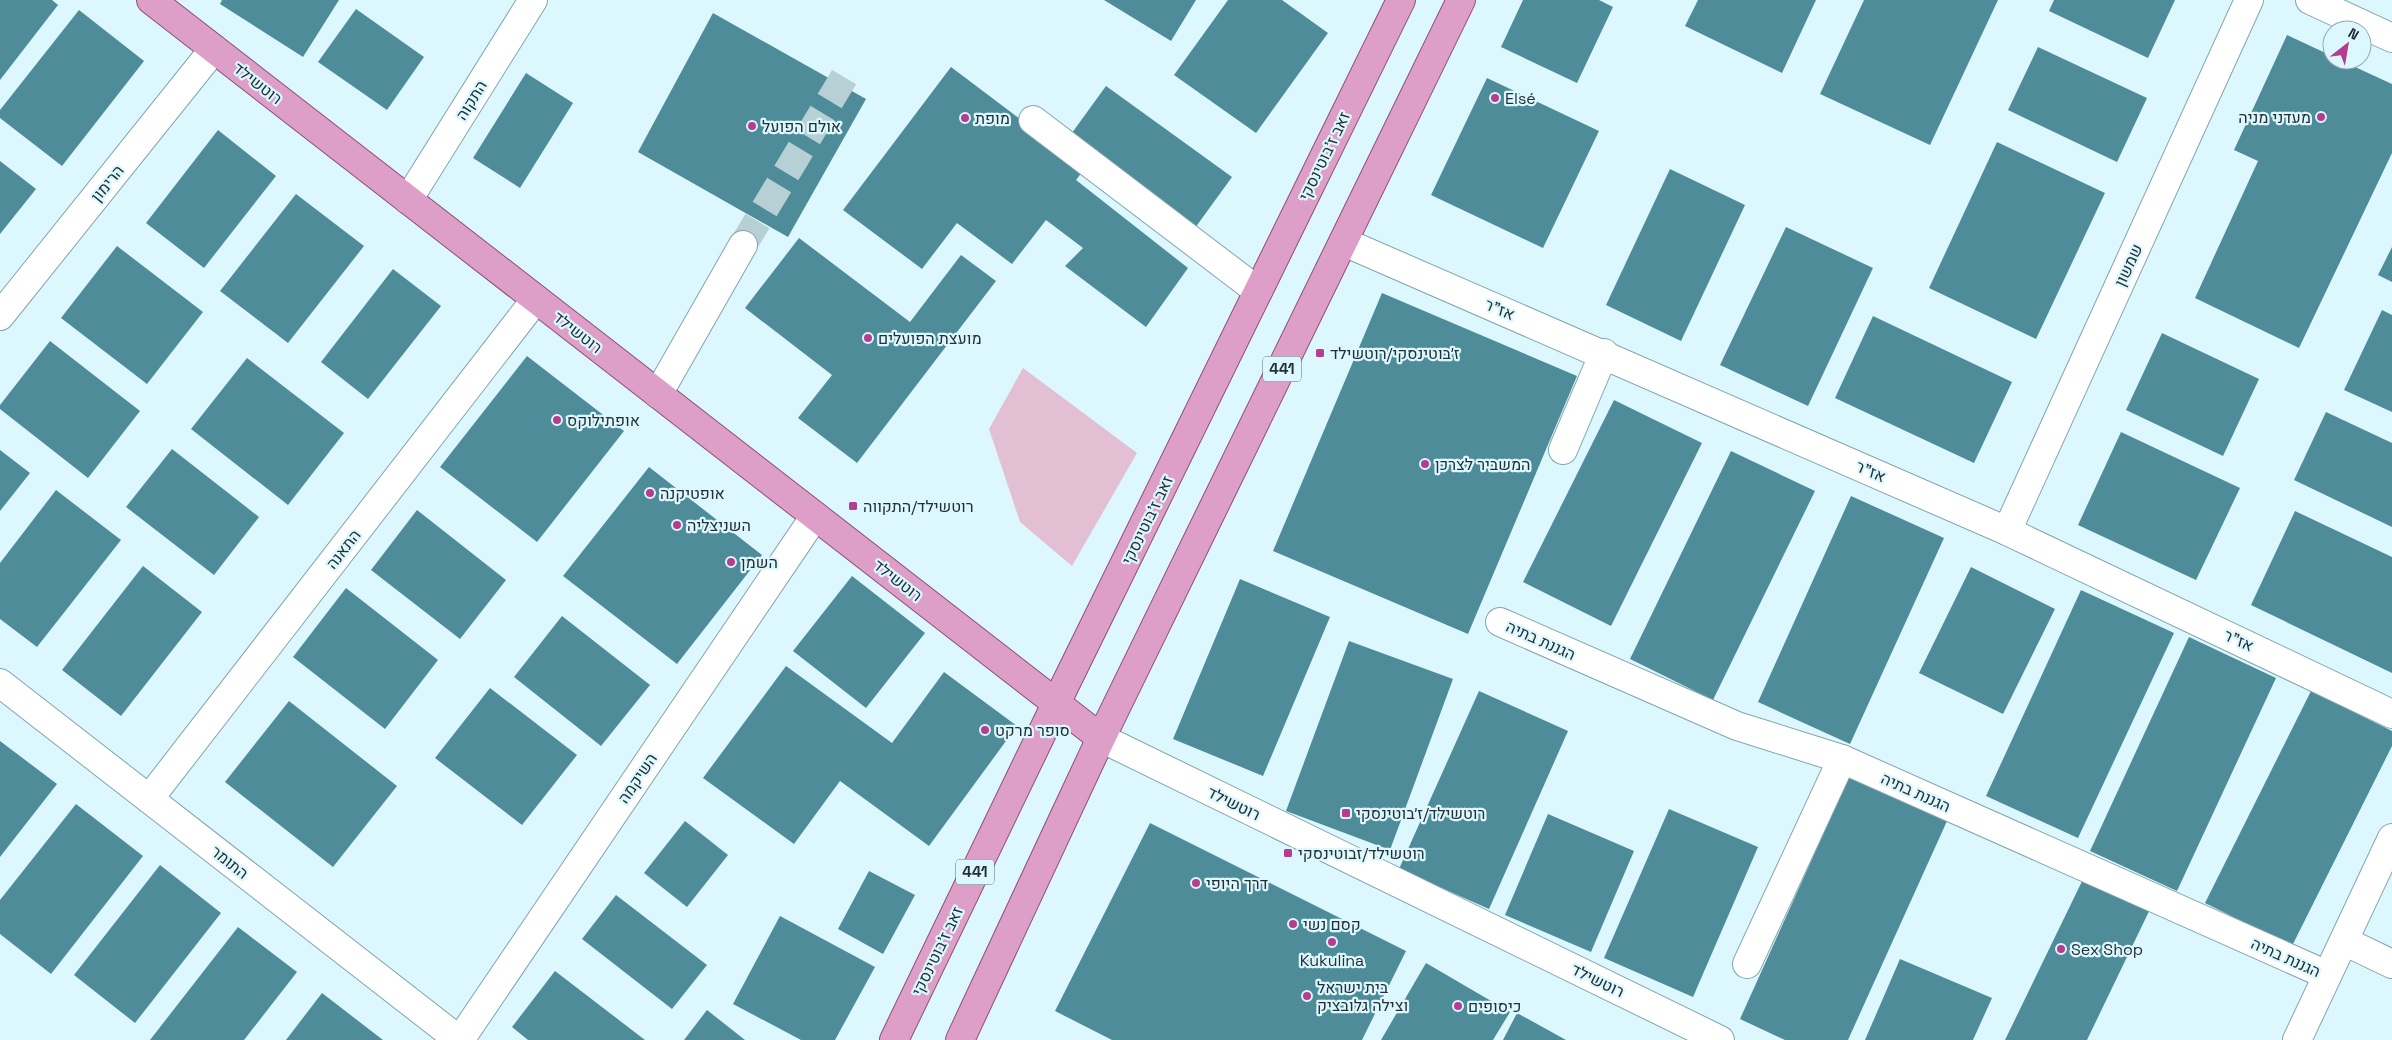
<svg xmlns="http://www.w3.org/2000/svg" width="2392" height="1040" font-family="'Space Grotesk',Heebo,sans-serif">
<style>
.green{fill:#e3bfd4}
.building{fill:#4e8c99}
.lines{fill:none;stroke-linecap:round;stroke-linejoin:round}
.minor-tunnel{stroke:#b7d0d5;stroke-width:28;stroke-dasharray:28 14;stroke-linecap:butt}
.minor-casing{stroke:#83a5ac;stroke-width:30}
.major-casing{stroke:#8e4e7c;stroke-width:30}
.minor{stroke:#fff;stroke-width:28}
.major{stroke:#dd9ec8;stroke-width:28}
.poi-dot{fill:#b53c90;stroke:#dcf8fe;stroke-width:2}
.labels{text-anchor:middle;stroke-width:4.5;stroke-linejoin:round;paint-order:stroke}
.shield{fill:#dcf8fe;stroke:#5a6c70;stroke-width:1}
.shield-label{font-size:15px;font-weight:bold;fill:#233033}
.street-label{font-size:16px;fill:#233033;stroke:#dcf8fe}
.poi-label{font-size:16px;fill:#233033;stroke:#dcf8fe;text-anchor:start}
</style>
<rect width="100%" height="100%" fill="#dcf8fe"/>
<!-- green -->
<polygon class="green" points="1023,368 1137,453 1072,566 1020,522 989,429"/>
<!-- building -->
<g class="building">
<polygon points="0,0 52,0 58,5 0,80"/>
<polygon points="222,0 339,0 303,57 220,4"/>
<polygon points="1104,0 1196,0 1171,41"/>
<polygon points="1228,0 1282,0 1328,33 1256,133 1174,75"/>
<polygon points="1523,0 1599,0 1613,7 1577,83 1501,47"/>
<polygon points="1698,0 1816,0 1782,73 1685,26"/>
<polygon points="1864,0 1998,0 1930,145 1820,94"/>
<polygon points="2054,0 2175,0 2148,58 2049,11"/>
<polygon points="356,9 424,57 387,110 318,62"/>
<polygon points="79,10 144,61 62,166 0,118 0,110"/>
<polygon points="713,13 866,99 788,237 638,152"/>
<polygon points="2287,35 2332,56 2332,60 2340,60 2392,84 2392,153 2299,348 2195,298 2258,161 2234,150"/>
<polygon points="2038,47 2147,98 2117,162 2008,110"/>
<polygon points="951,67 1085,168 1076,180 1188,268 1146,327 1065,266 1083,248 1046,220 1012,264 957,223 922,269 843,210"/>
<polygon points="526,73 573,103 520,188 473,158"/>
<polygon points="1487,78 1599,131 1543,248 1431,195"/>
<polygon points="1106,86 1232,177 1195,228 1069,137"/>
<polygon points="218,130 276,176 204,268 146,223"/>
<polygon points="1997,142 2105,193 2036,339 1929,288"/>
<polygon points="0,161 36,189 0,234"/>
<polygon points="1670,169 1745,205 1681,341 1606,305"/>
<polygon points="296,194 364,246 288,343 220,291"/>
<polygon points="1786,227 1873,268 1808,406 1720,365"/>
<polygon points="799,238 910,322 961,255 996,281 857,463 798,418 832,375 745,308"/>
<polygon points="117,246 203,312 147,384 61,318"/>
<polygon points="2392,247 2392,282 2378,275"/>
<polygon points="393,269 441,306 368,399 321,362"/>
<polygon points="1382,293 1577,376 1468,634 1273,551"/>
<polygon points="2382,310 2392,315 2392,412 2344,390"/>
<polygon points="1873,316 2012,382 1974,463 1835,398"/>
<polygon points="2162,333 2259,379 2223,456 2126,410"/>
<polygon points="50,341 140,411 88,478 0,409 0,405"/>
<polygon points="527,356 624,431 537,542 440,467"/>
<polygon points="247,358 344,433 288,505 191,429"/>
<polygon points="1614,400 1702,443 1611,626 1523,582"/>
<polygon points="2326,412 2392,443 2392,527 2294,480"/>
<polygon points="2121,432 2240,488 2196,580 2078,525"/>
<polygon points="172,449 259,517 214,575 126,507"/>
<polygon points="0,450 30,473 0,511"/>
<polygon points="1731,451 1815,491 1713,700 1630,659"/>
<polygon points="649,467 762,555 677,664 563,576"/>
<polygon points="56,490 121,540 37,647 0,619 0,563"/>
<polygon points="1851,496 1944,538 1850,744 1758,702"/>
<polygon points="417,510 506,580 460,639 371,570"/>
<polygon points="2295,511 2392,557 2392,673 2251,605"/>
<polygon points="143,566 202,612 121,716 62,670"/>
<polygon points="1971,567 2055,609 2003,714 1919,673"/>
<polygon points="852,576 925,633 866,708 793,651"/>
<polygon points="1240,579 1330,617 1263,776 1173,739"/>
<polygon points="346,588 438,660 385,729 293,657"/>
<polygon points="2081,590 2174,633 2078,838 1986,796"/>
<polygon points="562,616 650,685 601,746 514,677"/>
<polygon points="2189,637 2276,678 2177,891 2090,851"/>
<polygon points="1349,641 1453,679 1390,850 1286,811"/>
<polygon points="786,666 892,743 944,672 1017,726 929,846 840,781 794,844 703,778"/>
<polygon points="490,688 577,755 522,825 435,758"/>
<polygon points="1479,691 1568,731 1489,909 1399,869"/>
<polygon points="2311,691 2392,731 2392,746 2292,946 2205,903"/>
<polygon points="289,701 397,786 333,867 225,782"/>
<polygon points="0,741 57,784 0,857"/>
<polygon points="1849,777 1947,821 1848,1040 1785,1040 1740,1019"/>
<polygon points="76,804 143,856 51,974 0,934 0,900"/>
<polygon points="1669,809 1758,847 1693,997 1604,958"/>
<polygon points="1548,814 1634,851 1591,952 1505,915"/>
<polygon points="685,821 728,855 687,907 644,873"/>
<polygon points="1150,823 1406,951 1362,1040 1112,1040 1055,1011"/>
<polygon points="160,865 221,913 135,1023 74,975"/>
<polygon points="869,871 915,895 883,954 838,929"/>
<polygon points="2087,871 2153,903 2087,1040 2005,1040"/>
<polygon points="616,895 707,965 672,1009 582,939"/>
<polygon points="780,916 875,967 835,1040 801,1040 733,1004"/>
<polygon points="238,927 297,972 244,1040 150,1040"/>
<polygon points="1900,959 1992,998 1973,1040 1865,1040"/>
<polygon points="1426,963 1510,1012 1493,1040 1381,1040"/>
<polygon points="555,971 645,1040 528,1040 512,1027"/>
<polygon points="322,993 383,1040 286,1040"/>
<polygon points="707,1010 745,1040 684,1040"/>
<polygon points="1517,1013 1566,1040 1503,1040"/>
</g>
<g class="lines">
<!-- minor-tunnel -->
<polyline class="minor-tunnel" points="743,245 846,74"/>
<!-- minor casing -->
<g class="minor-casing">
<g id="minor">
<polyline points="2310,0 2392,38"/>
<polyline points="1033,120 1258,291"/>
<polyline points="408,200 533,0"/>
<polyline points="1344,242 2007,531 2392,714"/>
<polyline points="0,316 214,49"/>
<polyline points="658,394 743,245"/>
<polyline points="1563,450 1604,353"/>
<polyline points="2007,531 2249,0"/>
<polyline points="1500,622 1737,726 1842,759 2327,975"/>
<polyline points="0,683 459,1040"/>
<polyline points="1101,738 1720,1040"/>
<polyline points="149,799 536,299"/>
<polyline points="2344,941 2392,964"/>
<polyline points="1747,964 1842,759"/>
<polyline points="460,1040 815,516"/>
<polyline points="2297,1040 2392,838"/>
</g>
</g>
<!-- major casing -->
<g class="major-casing">
<g id="major">
<polyline points="151,0 1101,738"/>
<polyline points="894,1040 1066,683 1401,0"/>
<polyline points="960,1040 1101,738 1461,0"/>
</g>
</g>
<!-- minor -->
<use href="#minor" class="minor"/>
<!-- major -->
<use href="#major" class="major"/>
</g>
<!-- markers -->
<g class="poi-dot">
<circle cx="1495" cy="98" r="5"/>
<circle cx="2321" cy="117" r="5"/>
<circle cx="965" cy="118" r="5"/>
<circle cx="752" cy="126" r="5"/>
<circle cx="868" cy="338" r="5"/>
<rect x="1315" y="348" width="10" height="10" rx="2.5"/>
<circle cx="557" cy="420" r="5"/>
<circle cx="1425" cy="464" r="5"/>
<circle cx="650" cy="493" r="5"/>
<rect x="848" y="501" width="10" height="10" rx="2.5"/>
<circle cx="677" cy="525" r="5"/>
<circle cx="731" cy="562" r="5"/>
<circle cx="985" cy="730" r="5"/>
<rect x="1341" y="808" width="10" height="10" rx="2.5"/>
<rect x="1283" y="848" width="10" height="10" rx="2.5"/>
<circle cx="1196" cy="883" r="5"/>
<circle cx="1293" cy="924" r="5"/>
<circle cx="1332" cy="942" r="5"/>
<circle cx="2061" cy="949" r="5"/>
<circle cx="1307" cy="996" r="5"/>
<circle cx="1458" cy="1006" r="5"/>
</g>
<g class="labels">
<!-- shield labels -->
<g class="shield">
<rect x="1263" y="356.5" width="38" height="25" rx="4"/>
<rect x="956" y="859.5" width="38" height="25" rx="4"/>
</g>
<g class="shield-label">
<text x="1282" y="374">441</text>
<text x="975" y="877">441</text>
</g>
<!-- street labels -->
<g class="street-label">
<text transform="translate(258 83) rotate(38)" y="6">רוטשילד</text>
<text transform="translate(471 100) rotate(-58)" y="6">התקוה</text>
<text transform="translate(1324 156) rotate(-64)" y="6">זאב ז'בוטינסקי</text>
<text transform="translate(107 183) rotate(-51)" y="6">הרימון</text>
<text transform="translate(2128 265) rotate(-65)" y="6">שמשון</text>
<text transform="translate(1500 309) rotate(23)" y="6">אז"ר</text>
<text transform="translate(578 332) rotate(38)" y="6">רוטשילד</text>
<text transform="translate(1871 471) rotate(24)" y="6">אז"ר</text>
<text transform="translate(1147 520) rotate(-64)" y="6">זאב ז'בוטינסקי</text>
<text transform="translate(343 549) rotate(-52)" y="6">התאנה</text>
<text transform="translate(898 580) rotate(38)" y="6">רוטשילד</text>
<text transform="translate(1541 640) rotate(24)" y="6">הגננת בתיה</text>
<text transform="translate(2239 640) rotate(25)" y="6">אז"ר</text>
<text transform="translate(637 778) rotate(-56)" y="6">השיקמה</text>
<text transform="translate(1916 792) rotate(24)" y="6">הגננת בתיה</text>
<text transform="translate(1234 803) rotate(26)" y="6">רוטשילד</text>
<text transform="translate(230 862) rotate(38)" y="6">התומר</text>
<text transform="translate(937 951) rotate(-64)" y="6">זאב ז'בוטינסקי</text>
<text transform="translate(2286 957) rotate(24)" y="6">הגננת בתיה</text>
<text transform="translate(1598 980) rotate(26)" y="6">רוטשילד</text>
</g>
<!-- poi labels -->
<g class="poi-label">
<text x="1505" y="104">Elsé</text>
<text x="2311" y="123" text-anchor="end">מעדני מניה</text>
<text x="975" y="124">מופת</text>
<text x="762" y="132">אולם הפועל</text>
<text x="878" y="344">מועצת הפועלים</text>
<text x="1330" y="359">ז׳בוטינסקי/רוטשילד</text>
<text x="567" y="426">אופתילוקס</text>
<text x="1435" y="470">המשביר לצרכן</text>
<text x="660" y="499">אופטיקנה</text>
<text x="863" y="512">רוטשילד/התקווה</text>
<text x="687" y="531">השניצליה</text>
<text x="741" y="568">השמן</text>
<text x="995" y="736">סופר מרקט</text>
<text x="1356" y="819">רוטשילד/ז׳בוטינסקי</text>
<text x="1298" y="859">רוטשילד/זבוטינסקי</text>
<text x="1206" y="889">דרך היופי</text>
<text x="1303" y="930">קסם נשי</text>
<text x="2071" y="955">Sex Shop</text>
<text x="1332" y="966" text-anchor="middle">Kukulina</text>
<text x="1317" y="993">בית ישראל<tspan x="1317" dy="18">וצילה גלובציק</tspan></text>
<text x="1468" y="1012">כיסופים</text>
</g>
</g>
<!-- north arrow -->
<g transform="translate(2347 45) rotate(31)"><circle r="24" fill="#dcf8fe" stroke="#92a8ad"/>
<path d="M0-4L9 19L0 12L-9 19Z" fill="#b53c90"/>
<text y="-8" font-size="14" font-weight="bold" text-anchor="middle" fill="#233033">N</text>
</g>
</svg>
